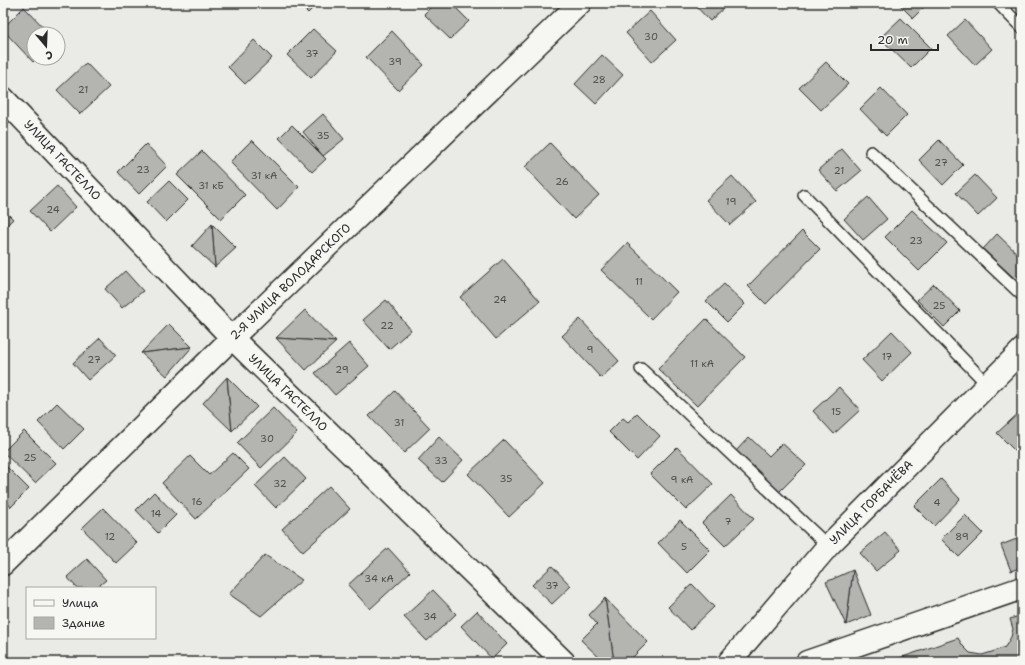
<svg xmlns="http://www.w3.org/2000/svg" width="1025" height="665" font-family="'Shantell Sans',sans-serif">
<style>
.building{fill:#b4b4b1;stroke:#2b2b2b}
.lines{fill:none;stroke-linecap:round;stroke-linejoin:round}
.lane-casing{stroke:#2b2b2b;stroke-width:14}
.street-casing{stroke:#2b2b2b;stroke-width:25}
.lane{stroke:#f6f6f2;stroke-width:11}
.street{stroke:#f6f6f2;stroke-width:22}
.labels{text-anchor:middle;stroke-width:3;stroke-linejoin:round;paint-order:stroke}
.number-label{font-size:10px;fill:#4d4d4c}
.street-label{font-size:12px;fill:#2b2b2b;stroke:#f6f6f2}
</style>
<rect width="100%" height="100%" fill="#eaeae6"/>
<filter id="ink" filterUnits="userSpaceOnUse"><feTurbulence type="fractalNoise" baseFrequency=".025" numOctaves="2"/><feDisplacementMap in="SourceGraphic" scale="8" xChannelSelector="R" yChannelSelector="G"/><feConvolveMatrix kernelMatrix="1 2 1 2 8 2 1 2 1" color-interpolation-filters="sRGB"/></filter>
<g filter="url(#ink)">
<!-- building -->
<g class="building">
<polygon points="298,3 318,3 308,13"/>
<polygon points="435,3 451,3 469,21 450,39 424,14"/>
<polygon points="693,3 729,3 710,21"/>
<polygon points="898,3 928,3 913,18"/>
<polygon points="24,7 50,34 34,34 34,58 37,58 33,62 3,30 3,28"/>
<polygon points="650,11 676,40 652,62 626,33"/>
<polygon points="901,18 931,48 911,68 880,38"/>
<polygon points="965,20 992,49 975,65 948,36"/>
<polygon points="313,29 337,51 311,78 287,55"/>
<polygon points="392,31 424,65 398,90 366,57"/>
<polygon points="254,40 272,58 245,84 228,67"/>
<polygon points="602,55 623,75 596,104 575,84"/>
<polygon points="826,62 848,84 821,110 799,88"/>
<polygon points="86,63 109,87 80,114 57,90"/>
<polygon points="881,88 907,115 886,136 860,109"/>
<polygon points="323,114 344,139 323,156 303,132"/>
<polygon points="292,125 326,159 312,172 279,138"/>
<polygon points="252,140 299,187 277,210 230,162"/>
<polygon points="939,140 963,165 943,185 919,160"/>
<polygon points="550,143 599,195 574,219 525,167"/>
<polygon points="146,144 167,166 139,194 118,172"/>
<polygon points="842,149 861,171 837,191 818,170"/>
<polygon points="202,151 245,195 221,219 177,175"/>
<polygon points="975,175 997,198 978,216 956,193"/>
<polygon points="732,176 756,202 730,225 706,200"/>
<polygon points="169,181 188,200 166,222 147,202"/>
<polygon points="57,186 76,207 50,232 30,211"/>
<polygon points="868,197 887,219 863,240 844,219"/>
<polygon points="3,209 13,219 3,229"/>
<polygon points="912,210 947,243 919,271 885,237"/>
<polygon points="212,224 236,248 215,267"/>
<polygon points="212,224 215,267 192,246"/>
<polygon points="802,231 820,249 766,304 748,286"/>
<polygon points="997,234 1022,258 1022,272 1015,279 983,249"/>
<polygon points="627,243 677,292 651,319 601,270"/>
<polygon points="503,259 540,301 496,339 460,297"/>
<polygon points="125,271 143,291 122,308 105,289"/>
<polygon points="724,284 745,304 727,322 706,301"/>
<polygon points="934,284 960,311 944,327 917,300"/>
<polygon points="386,300 411,330 389,349 363,320"/>
<polygon points="305,310 336,342 276,338"/>
<polygon points="580,319 619,361 601,378 562,336"/>
<polygon points="706,319 745,357 697,406 658,369"/>
<polygon points="169,324 192,347 141,353"/>
<polygon points="892,331 912,352 882,381 862,360"/>
<polygon points="100,338 116,355 88,380 73,363"/>
<polygon points="276,338 336,342 306,370"/>
<polygon points="349,343 369,366 335,395 315,373"/>
<polygon points="192,347 167,376 141,353"/>
<polygon points="227,377 232,431 203,403"/>
<polygon points="227,377 257,407 232,431"/>
<polygon points="839,387 860,410 834,434 813,411"/>
<polygon points="395,391 430,428 404,453 369,416"/>
<polygon points="57,403 84,429 64,449 38,422"/>
<polygon points="273,408 297,433 261,468 237,443"/>
<polygon points="1022,410 1022,447 1016,452 997,433"/>
<polygon points="637,413 660,436 637,460 609,432 623,418 628,422"/>
<polygon points="24,431 56,463 35,483 3,452"/>
<polygon points="439,437 463,460 442,482 418,460"/>
<polygon points="749,437 769,456 782,443 806,465 779,492 736,451"/>
<polygon points="504,440 545,483 509,517 468,474"/>
<polygon points="677,447 713,484 686,510 650,474"/>
<polygon points="233,453 249,469 196,519 162,483 190,456 209,475"/>
<polygon points="285,457 306,479 276,508 255,486"/>
<polygon points="3,463 29,489 11,507 3,498"/>
<polygon points="941,479 960,499 934,526 914,506"/>
<polygon points="329,486 350,509 303,552 282,529"/>
<polygon points="154,492 176,515 158,533 136,510"/>
<polygon points="731,495 754,519 725,546 702,523"/>
<polygon points="103,508 137,543 116,563 82,528"/>
<polygon points="965,515 983,533 959,557 941,539"/>
<polygon points="680,520 710,550 687,573 658,543"/>
<polygon points="885,532 901,550 876,571 860,553"/>
<polygon points="1022,537 1022,567 1011,571 1001,545"/>
<polygon points="388,548 410,572 370,609 348,585"/>
<polygon points="265,555 302,580 261,616 229,594"/>
<polygon points="87,559 106,580 96,588 77,588 67,577"/>
<polygon points="552,566 571,586 552,604 532,585"/>
<polygon points="853,570 871,615 846,625"/>
<polygon points="853,570 846,625 826,582"/>
<polygon points="692,584 714,607 690,630 668,607"/>
<polygon points="433,590 456,614 427,641 404,617"/>
<polygon points="605,598 648,642 628,662 614,662"/>
<polygon points="605,598 614,662 604,662 581,640 597,624 589,615"/>
<polygon points="477,611 507,644 492,659 461,626"/>
<polygon points="1022,615 1022,662 895,662 894,660 958,638 963,646 970,653 982,655 992,652 1005,647 1011,637 1013,629 1010,619"/>
</g>
<g class="lines">
<!-- lane casing -->
<g class="lane-casing">
<g id="lane">
<polyline points="998,3 1022,28"/>
<polyline points="871,152 1022,295"/>
<polyline points="804,195 987,384"/>
<polyline points="641,369 828,546"/>
</g>
</g>
<!-- street casing -->
<g class="street-casing">
<g id="street">
<path id="s1" d="M3 98 232 338 564 662"/>
<path id="s2" d="M3 564 232 338 580 3"/>
<path id="s3" d="M729 662 828 546 1022 350"/>
<polyline points="807,662 1022,588"/>
</g>
</g>
<!-- lane -->
<use href="#lane" class="lane"/>
<!-- street -->
<use href="#street" class="street"/>
</g>
</g>
<g class="labels">
<!-- number labels -->
<g class="number-label">
<text x="651" y="40">30</text>
<text x="312" y="57">37</text>
<text x="395" y="65">39</text>
<text x="599" y="83">28</text>
<text x="83" y="93">21</text>
<text x="323" y="139">35</text>
<text x="941" y="166">27</text>
<text x="143" y="173">23</text>
<text x="839" y="174">21</text>
<text x="264" y="179">31 кА</text>
<text x="562" y="185">26</text>
<text x="211" y="189">31 кБ</text>
<text x="731" y="205">19</text>
<text x="53" y="213">24</text>
<text x="916" y="244">23</text>
<text x="639" y="285">11</text>
<text x="500" y="303">24</text>
<text x="939" y="309">25</text>
<text x="387" y="329">22</text>
<text x="590" y="353">9</text>
<text x="887" y="360">17</text>
<text x="94" y="363">27</text>
<text x="702" y="367">11 кА</text>
<text x="342" y="373">29</text>
<text x="836" y="415">15</text>
<text x="399" y="426">31</text>
<text x="267" y="442">30</text>
<text x="30" y="461">25</text>
<text x="441" y="464">33</text>
<text x="506" y="482">35</text>
<text x="682" y="483">9 кА</text>
<text x="280" y="487">32</text>
<text x="197" y="505">16</text>
<text x="937" y="506">4</text>
<text x="156" y="517">14</text>
<text x="728" y="525">7</text>
<text x="110" y="540">12</text>
<text x="962" y="540">89</text>
<text x="684" y="550">5</text>
<text x="379" y="582">34 кА</text>
<text x="552" y="589">37</text>
<text x="430" y="620">34</text>
</g>
<!-- street labels -->
<g class="street-label">
<text dy="4" stroke="none"><textPath href="#s1" startOffset="86">УЛИЦА ГАСТЕЛЛО</textPath></text>
<text dy="4" stroke="none"><textPath href="#s2" startOffset="403">2-Я УЛИЦА ВОЛОДАРСКОГО</textPath></text>
<text dy="4" stroke="none"><textPath href="#s1" startOffset="410">УЛИЦА ГАСТЕЛЛО</textPath></text>
<text dy="4" stroke="none"><textPath href="#s3" startOffset="214">УЛИЦА ГОРБАЧЁВА</textPath></text>
</g>
</g>
<!-- margin -->
<rect width="1025" height="665" fill="none" stroke="#f6f6f2" stroke-width="16"/>
<rect x="8" y="8" width="1009" height="649" fill="none" stroke="#2b2b2b" stroke-width="1.5" filter="url(#ink)"/>
<!-- legend -->
<rect x="26" y="587" width="130" height="52" fill="#f6f6f2" stroke="#a5a5a2"/>
<rect x="34" y="600" width="20" height="6" fill="#f6f6f2" stroke="#a5a5a2"/>
<text x="62" y="607" font-size="12" fill="#2b2b2b">Улица</text>
<rect x="34" y="617" width="20" height="12" fill="#b4b4b1" stroke="#a5a5a2"/>
<text x="62" y="627" font-size="12" fill="#2b2b2b">Здание</text>
<!-- north arrow -->
<g transform="translate(46 46) rotate(161)"><circle r="19" fill="#f6f6f2" stroke="#a5a5a2"/>
<path d="M0-3L7 15L0 10L-7 15Z" fill="#2b2b2b"/>
<text y="-6" font-size="11" font-weight="bold" text-anchor="middle" fill="#2b2b2b">С</text>
</g>
<!-- scale -->
<path d="M871 44v6h67v-6" fill="none" stroke="#2b2b2b" stroke-width="2"/>
<text x="877" y="44" font-size="12" fill="#2b2b2b" stroke="#f6f6f2" stroke-width="3" paint-order="stroke">20 m</text>
</svg>
